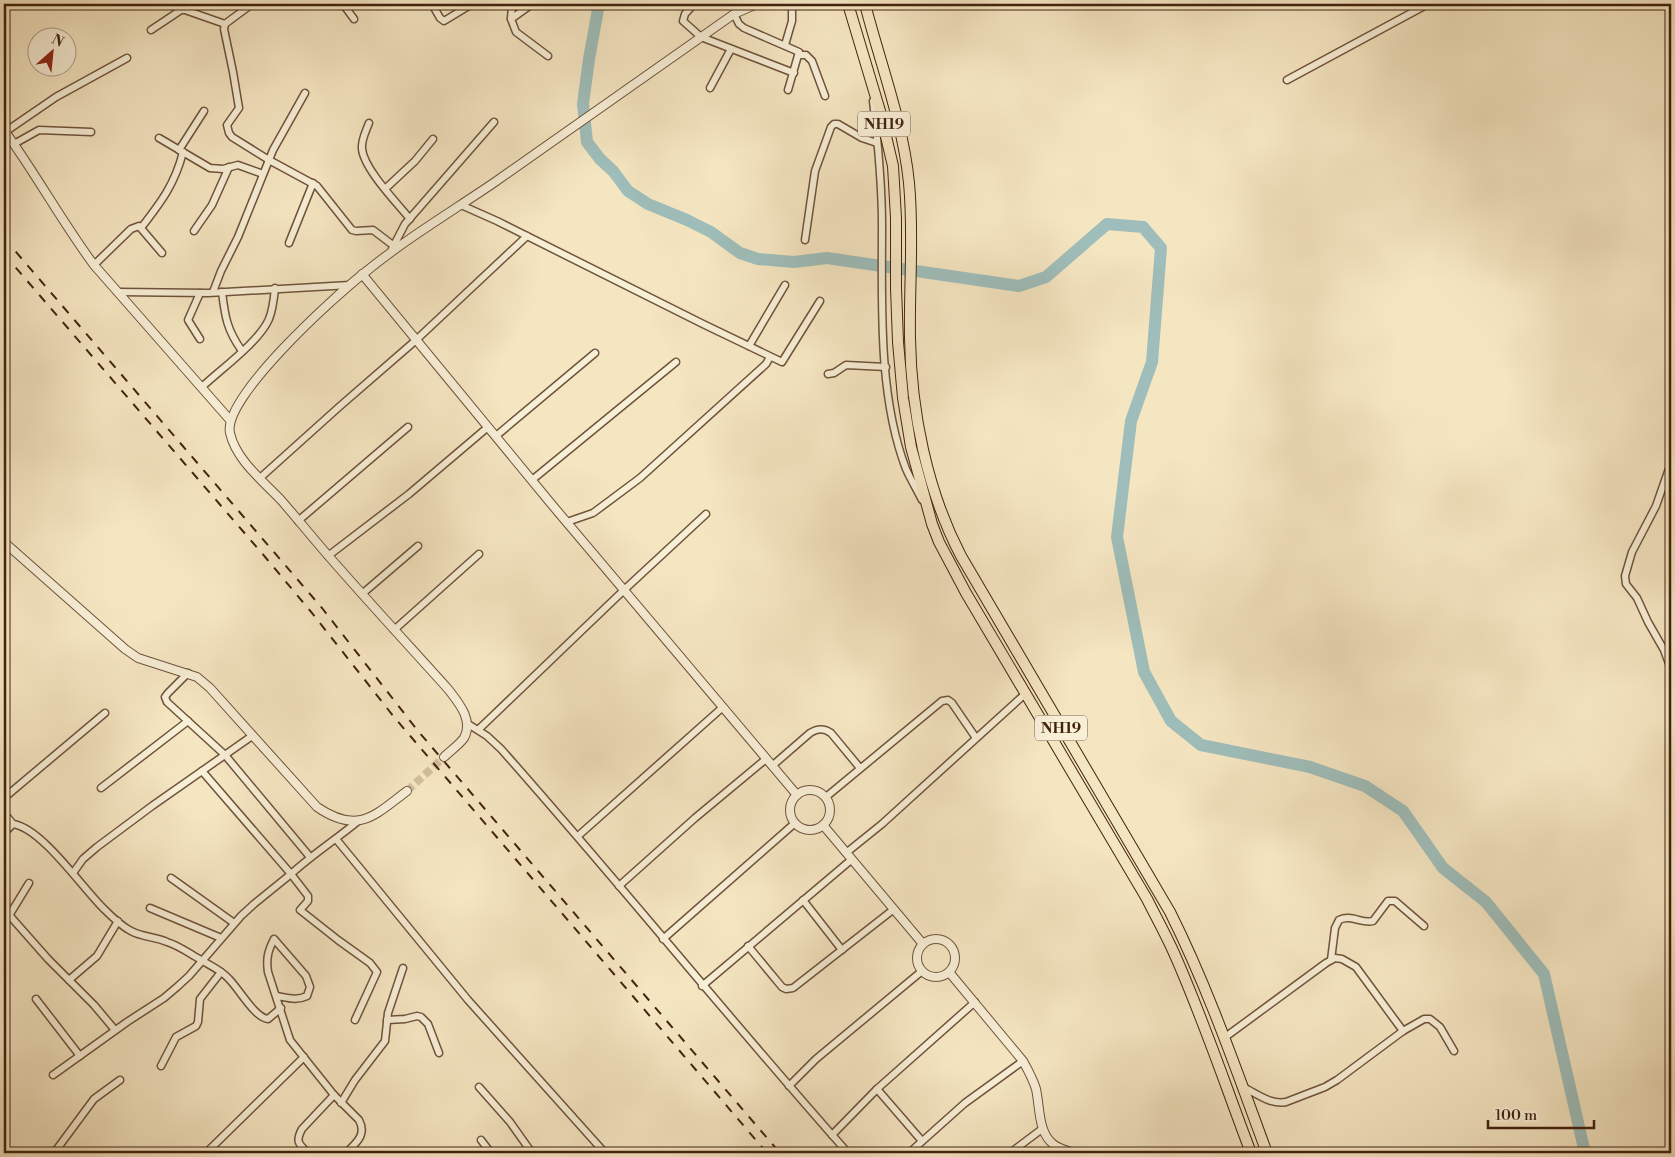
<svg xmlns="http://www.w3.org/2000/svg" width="1675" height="1157" font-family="'Libre Bodoni',serif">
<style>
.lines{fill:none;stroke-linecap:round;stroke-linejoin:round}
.river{stroke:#9fbebb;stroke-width:12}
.tertiary-tunnel{stroke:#d1bf9e;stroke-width:8;stroke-dasharray:8 4;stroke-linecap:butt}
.minor-casing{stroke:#6f533b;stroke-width:9}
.tertiary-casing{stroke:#6f533b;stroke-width:10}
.trunk-casing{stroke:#42220e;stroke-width:12}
.minor{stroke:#f8efd7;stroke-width:6}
.tertiary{stroke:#f8efd7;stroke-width:8}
.trunk{stroke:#f5e6c2;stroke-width:10}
.rail{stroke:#42220e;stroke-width:2;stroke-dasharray:9 9;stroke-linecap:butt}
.labels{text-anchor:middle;stroke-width:4;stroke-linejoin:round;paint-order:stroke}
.shield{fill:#f8efd7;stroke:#79604a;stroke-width:1}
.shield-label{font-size:15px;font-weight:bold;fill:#42220e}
</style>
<rect width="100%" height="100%" fill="#f5e6c2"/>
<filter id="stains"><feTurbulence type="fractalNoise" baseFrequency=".004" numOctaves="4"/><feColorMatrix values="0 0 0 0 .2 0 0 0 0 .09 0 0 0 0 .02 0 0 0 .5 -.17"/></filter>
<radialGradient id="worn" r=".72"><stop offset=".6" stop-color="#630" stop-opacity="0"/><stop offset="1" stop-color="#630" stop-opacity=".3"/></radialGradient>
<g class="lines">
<!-- river -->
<polyline class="river" points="599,4 589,59 583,104 587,142 600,159 613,171 628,191 648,204 687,220 711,232 740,253 758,259 794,262 827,258 1019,286 1046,277 1107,224 1143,227 1161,248 1152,362 1131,421 1117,537 1144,672 1171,721 1201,745 1310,767 1365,786 1403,811 1443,868 1486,902 1544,974 1585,1153"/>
<!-- tertiary-tunnel -->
<polyline class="tertiary-tunnel" points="407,791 444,757"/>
<!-- minor casing -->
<g class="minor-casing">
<g id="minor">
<polyline points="252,4 225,24 224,29 233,72 239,108 227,125 229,133 232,137 269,160 317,186 352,230 356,231 373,230 394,246"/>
<polyline points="343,4 354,19"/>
<polyline points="432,4 440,18 444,21 472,4"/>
<polyline points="512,4 511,19 516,32 548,56"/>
<polyline points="694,4 685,14 683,21 701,37 794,73"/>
<polyline points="734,14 739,24 744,28 799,52 788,90"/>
<polyline points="511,19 532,4"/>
<polyline points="151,30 181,10 185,10 225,24"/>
<polyline points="785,45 792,21 792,4"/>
<polyline points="799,55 806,55 812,61 825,96"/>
<polyline points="1287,80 1428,4"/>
<polyline points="710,88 731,49"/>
<path d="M873 101C878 143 882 184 882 226 882 303 878 396 906 469 911 480 917 490 922 500"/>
<path d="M369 123C366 131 361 140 362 149 364 169 397 203 410 219"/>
<polyline points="5,132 56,97 127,58"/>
<polyline points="159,138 210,168 223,169 238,165 263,174"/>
<polyline points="14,144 39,130 91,132"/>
<polyline points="179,150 204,111"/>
<polyline points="385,189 415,161 433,139"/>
<polyline points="461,205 497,221 703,324 782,362 820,301"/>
<path d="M141 228C161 202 175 184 183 152"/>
<polyline points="194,231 212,205 229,167"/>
<polyline points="805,240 815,171 831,127 834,124 838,124 862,138 877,143"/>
<polyline points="289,243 313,183"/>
<polyline points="392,249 405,224 494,122"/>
<polyline points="94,265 131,229 139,226 162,253"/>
<polyline points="119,292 208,293 350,285"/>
<polyline points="213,292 221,271 238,237 273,150 305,93"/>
<path d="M222 292C225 317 227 330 242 351"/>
<polyline points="200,339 188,320 200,293"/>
<polyline points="749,346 785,285"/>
<polyline points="828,374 834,373 846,365 886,367"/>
<path d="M202 387C221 369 259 342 269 319 273 309 274 298 275 288"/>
<polyline points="496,436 595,353"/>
<polyline points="1671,463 1656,506 1632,552 1625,576 1626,584 1637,598 1648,622 1664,650 1671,669"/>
<polyline points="260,478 339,407 415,341 527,236"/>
<polyline points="532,480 676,362"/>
<polyline points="298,521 408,427"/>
<polyline points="567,522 593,513 640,478 766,364 770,357"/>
<polyline points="328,556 409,494 488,427"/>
<polyline points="362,594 418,546"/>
<polyline points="394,630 479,554"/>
<polyline points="188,673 168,693 165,697 167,702 225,755 310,857"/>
<path d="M468 724 487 736 501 749C619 882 730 1020 848 1153"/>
<polyline points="478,730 624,590 706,514"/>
<path d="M772 766 810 733C818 728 824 728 831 733L860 768"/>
<polyline points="101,788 188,721"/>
<polyline points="826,797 942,701 948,700 952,703 976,738"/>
<polyline points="4,798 105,713"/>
<polyline points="4,813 13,824"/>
<path d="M4 833 13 824C42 828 83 889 104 909 112 917 121 926 131 931 142 937 156 937 167 942 180 946 190 954 201 960 211 966 221 970 229 979 239 989 255 1018 268 1019L281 1008"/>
<polyline points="578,836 723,707"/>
<polyline points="336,839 468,1000 605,1153"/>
<polyline points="846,853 882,824 1025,694"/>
<polyline points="73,873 83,859 97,847 152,806 252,736"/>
<polyline points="171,878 234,923"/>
<polyline points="619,886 695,818 766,759"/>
<polyline points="803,900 842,950"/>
<polyline points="150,908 221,938"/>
<polyline points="10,916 48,959 94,1005 115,1030"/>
<polyline points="4,924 29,883"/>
<polyline points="663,939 795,823"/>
<polyline points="748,946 782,987 786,989 793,988 894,909"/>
<path d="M1331 960 1335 928 1339 920C1351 914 1362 924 1373 921L1388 901H1395L1424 926"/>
<polyline points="69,980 97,956 118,921"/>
<polyline points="702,986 851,860"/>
<path d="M277 996C288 998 297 1001 307 996L310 987 306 976 274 939C268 951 266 958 268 972L290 1040 334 1095 359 1120C367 1135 356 1143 346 1153"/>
<polyline points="36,999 80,1056"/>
<path d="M355 1020 377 972 370 963 338 940 300 910 308 901V896L291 874C312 855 335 840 357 822"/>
<polyline points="387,1020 405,1019 417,1016 421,1017 428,1024 439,1053"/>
<polyline points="1224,1038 1326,963 1335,958 1342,959 1356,967 1403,1031"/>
<polyline points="161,1066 176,1037 196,1026 198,1022 200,999 221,972"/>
<polyline points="53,1075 127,1022 164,998 177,987 189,976 241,916 254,904 291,874 202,771"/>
<polyline points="789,1086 816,1059 922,971"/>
<polyline points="479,1087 510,1122 532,1153"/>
<path d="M1243 1087C1257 1094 1271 1105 1286 1102L1325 1087 1337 1080 1403 1031 1424 1019H1430L1440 1027 1454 1051"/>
<polyline points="877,1089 922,1141"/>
<polyline points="341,1103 355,1080 385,1041 388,1013 403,968"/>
<polyline points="832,1135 877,1089 975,1002"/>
<polyline points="481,1140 491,1153"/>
<polyline points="54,1153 94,1099 120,1080"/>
<polyline points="206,1153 304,1057"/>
<path d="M308 1153C299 1144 295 1142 302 1129L334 1095"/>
<polyline points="909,1153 965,1103 1023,1061"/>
<polyline points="1010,1153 1042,1129"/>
</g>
</g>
<!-- tertiary casing -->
<g class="tertiary-casing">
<g id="tertiary">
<path d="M4 130C36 174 62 222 94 265L230 420"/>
<polyline points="362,274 553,506 797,795"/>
<path d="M4 542 125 649 138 658 197 677 210 688 317 807C358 835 374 816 407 791"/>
<path d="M444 757C450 751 459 745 464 738 474 720 458 702 448 689 412 649 376 610 340 569 320 547 301 523 281 500 263 481 236 460 230 433 222 398 334 297 363 274 404 240 451 212 495 182 574 126 654 70 734 14L757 4"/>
<circle cx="810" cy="810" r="20"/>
<polyline points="823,825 923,944"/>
<circle cx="936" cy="958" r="19"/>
<path d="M949 972 1023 1061C1028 1070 1033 1079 1036 1089 1040 1107 1038 1132 1053 1144 1059 1149 1068 1151 1075 1153"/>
</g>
</g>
<!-- trunk casing -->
<g class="trunk-casing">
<g id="trunk">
<path d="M848 4 880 111 893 166 896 218V288L898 342 903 398 911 447 932 524 939 542 966 593 1147 899C1156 917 1166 935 1174 953 1203 1018 1226 1087 1251 1153"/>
<path d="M865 4C880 63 903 122 909 183 914 235 909 286 910 338 911 411 927 491 961 556L1170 912C1209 990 1237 1072 1267 1153"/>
</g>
</g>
<!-- minor -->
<use href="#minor" class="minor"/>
<!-- tertiary -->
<use href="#tertiary" class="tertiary"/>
<!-- trunk -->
<use href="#trunk" class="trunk"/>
<!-- rail -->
<g class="rail">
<polyline points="4,238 322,608 418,731 780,1153"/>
<polyline points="4,254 266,558 312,613 394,717 767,1153"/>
</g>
</g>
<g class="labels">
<!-- shield labels -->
<g class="shield">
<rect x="858" y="111.5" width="52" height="25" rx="4"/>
<rect x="1035" y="715.5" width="52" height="25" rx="4"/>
</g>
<g class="shield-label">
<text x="884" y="129">NH19</text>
<text x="1061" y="733">NH19</text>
</g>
</g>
<!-- margin -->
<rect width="1675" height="1157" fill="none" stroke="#f5e6c2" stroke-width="20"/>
<rect x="5" y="5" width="1665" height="1147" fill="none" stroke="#42220e" stroke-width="2.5"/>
<rect x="10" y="10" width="1655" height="1137" fill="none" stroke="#42220e"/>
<!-- north arrow -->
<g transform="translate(52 52) rotate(27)"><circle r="24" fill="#f8efd7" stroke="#af9d87"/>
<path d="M0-4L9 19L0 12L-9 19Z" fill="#8f2418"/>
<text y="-8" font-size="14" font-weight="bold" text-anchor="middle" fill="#42220e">N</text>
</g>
<!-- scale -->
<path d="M1488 1120v8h106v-8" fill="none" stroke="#42220e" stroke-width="2.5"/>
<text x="1495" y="1120" font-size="15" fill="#42220e" stroke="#f8efd7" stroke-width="4" paint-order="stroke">100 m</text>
<rect width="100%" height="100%" filter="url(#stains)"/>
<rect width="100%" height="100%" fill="url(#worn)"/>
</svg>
